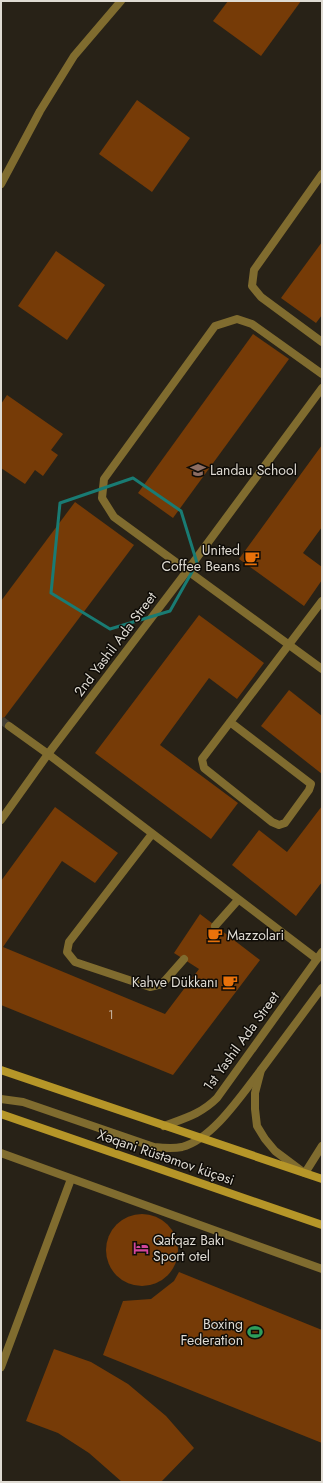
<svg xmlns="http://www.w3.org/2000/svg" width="323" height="1483" font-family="Jost,sans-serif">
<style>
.building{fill:#763b07}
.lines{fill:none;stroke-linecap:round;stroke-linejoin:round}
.street-tunnel{stroke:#433e33;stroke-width:8;stroke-dasharray:8 4;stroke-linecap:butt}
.lane{stroke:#806c2f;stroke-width:8}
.street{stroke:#806c2f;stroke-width:8}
.secondary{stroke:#b69628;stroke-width:8}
.marked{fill:none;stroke:#197b73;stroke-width:3;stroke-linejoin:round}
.labels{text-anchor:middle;stroke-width:3;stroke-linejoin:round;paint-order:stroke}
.number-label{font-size:12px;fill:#c5b3a0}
.poi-label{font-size:14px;fill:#dfdbd3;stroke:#0f0c07;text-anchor:start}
.street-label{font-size:14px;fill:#dfdbd3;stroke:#0f0c07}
</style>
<rect width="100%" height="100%" fill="#282217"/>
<!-- building -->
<g class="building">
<polygon points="228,1 301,1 261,56 213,21"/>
<polygon points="137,100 190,138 152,192 99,154"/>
<polygon points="322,242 322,315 316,323 281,298"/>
<polygon points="56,251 105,285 67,340 18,306"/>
<polygon points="253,334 289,359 173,518 138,493"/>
<polygon points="7,395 63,434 51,450 58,455 43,476 35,470 25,484 1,468 1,404"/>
<polygon points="322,445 322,527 303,553 322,567 322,580 304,606 239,559"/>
<polygon points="75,502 134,545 1,722 1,601"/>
<polygon points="199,615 264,663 237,699 209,678 160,745 238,803 211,839 95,753"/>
<polygon points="289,690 322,716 322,774 261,726"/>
<polygon points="322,806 322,882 296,916 232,865 259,830 287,852"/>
<polygon points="55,807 118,853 95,883 62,861 3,947 165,1014 199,969 174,953 200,914 260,960 173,1075 1,1005 1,881"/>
<circle cx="142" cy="1250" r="36"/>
<polygon points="179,1272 322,1330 322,1443 103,1355 123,1301 151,1299 174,1281"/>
<polygon points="54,1349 91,1362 128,1384 166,1416 194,1448 161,1482 122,1482 89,1453 58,1433 26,1421"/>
</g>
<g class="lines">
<!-- street-tunnel -->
<polyline class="street-tunnel" points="1,720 9,726"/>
<!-- lane -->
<g class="lane">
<polyline points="322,174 254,270 252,286 261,297 322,342"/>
<polyline points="322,374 252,324 237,319 215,326 104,479 102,498 114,517 322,669"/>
<polyline points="230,722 311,784 309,790 285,823 279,825 272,822 204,768 202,759 322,601"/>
<polyline points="48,754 317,959"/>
<polyline points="152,834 69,942 67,952 75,962 150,987 162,984 184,959"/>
<polyline points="215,926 238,900"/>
<polyline points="1,1153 322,1269"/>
<polyline points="305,1173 322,1146"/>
<polyline points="1,1367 71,1179"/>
</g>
<!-- street -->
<g class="street">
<polyline points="1,184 40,111 74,56 121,1"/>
<polyline points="9,726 48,754"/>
<polyline points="1,820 48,754 187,571 322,388"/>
<path d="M1 1099 23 1102 154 1147C163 1148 173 1149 182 1147 213 1139 242 1094 261 1070"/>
<path d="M164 1126C185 1118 201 1114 217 1098L322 952"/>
<polyline points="303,1172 275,1151 265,1139 257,1126 255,1109 255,1093 261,1070 322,988"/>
</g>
<!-- secondary -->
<g class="secondary">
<polyline points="1,1070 322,1179"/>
<polyline points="1,1114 322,1225"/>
</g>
</g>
<!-- marked area -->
<path class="marked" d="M133 478 181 511 197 563 170 611 110 629 51 593 60 503Z"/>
<!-- icons -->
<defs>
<g id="school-bare" transform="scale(1.2)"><path d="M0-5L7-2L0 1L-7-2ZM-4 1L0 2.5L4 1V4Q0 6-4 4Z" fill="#8d6e63" stroke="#0f0c07" stroke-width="2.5" paint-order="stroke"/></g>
<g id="cafe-bare" transform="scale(1.2)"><path d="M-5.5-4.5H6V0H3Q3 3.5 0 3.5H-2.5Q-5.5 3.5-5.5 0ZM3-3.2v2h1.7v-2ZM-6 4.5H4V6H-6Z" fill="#e8710a" stroke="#0f0c07" stroke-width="2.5" paint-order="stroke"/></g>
<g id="hotel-bare" transform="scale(1.2)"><path d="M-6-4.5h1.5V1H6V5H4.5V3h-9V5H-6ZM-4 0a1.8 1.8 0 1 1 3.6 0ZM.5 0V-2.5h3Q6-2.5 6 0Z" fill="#d1479c" stroke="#0f0c07" stroke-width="2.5" paint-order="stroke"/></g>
<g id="stadium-bare" transform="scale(1.2)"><path d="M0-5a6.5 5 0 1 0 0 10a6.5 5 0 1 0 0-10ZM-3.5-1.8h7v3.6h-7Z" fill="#2e9e5b" stroke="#0f0c07" stroke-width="2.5" paint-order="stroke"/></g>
</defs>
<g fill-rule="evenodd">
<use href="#school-bare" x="198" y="470"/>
<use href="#cafe-bare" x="252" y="558"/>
<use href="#cafe-bare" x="215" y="935"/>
<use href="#cafe-bare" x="230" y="982"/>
<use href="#hotel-bare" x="141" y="1248"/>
<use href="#stadium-bare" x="255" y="1332"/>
</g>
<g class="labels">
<!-- number labels -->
<g class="number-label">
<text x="111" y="1019">1</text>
</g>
<!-- poi labels -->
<g class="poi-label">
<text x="210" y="475">Landau School</text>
<text x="240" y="555" text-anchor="end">United<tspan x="240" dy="16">Coffee Beans</tspan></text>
<text x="227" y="940">Mazzolari</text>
<text x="218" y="987" text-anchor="end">Kahve Dükkanı</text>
<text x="153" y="1245">Qafqaz Bakı<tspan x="153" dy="16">Sport otel</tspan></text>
<text x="243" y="1329" text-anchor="end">Boxing<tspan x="243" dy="16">Federation</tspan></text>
</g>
<!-- street labels -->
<g class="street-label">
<text transform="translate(115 644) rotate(-53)" y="5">2nd Yashil Ada Street</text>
<text transform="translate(241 1041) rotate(-54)" y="5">1st Yashil Ada Street</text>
<text transform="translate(166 1157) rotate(19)" y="5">Xəqani Rüstəmov küçəsi</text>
</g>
</g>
<!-- border -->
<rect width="323" height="1483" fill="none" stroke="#dfdbd3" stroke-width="4"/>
</svg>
